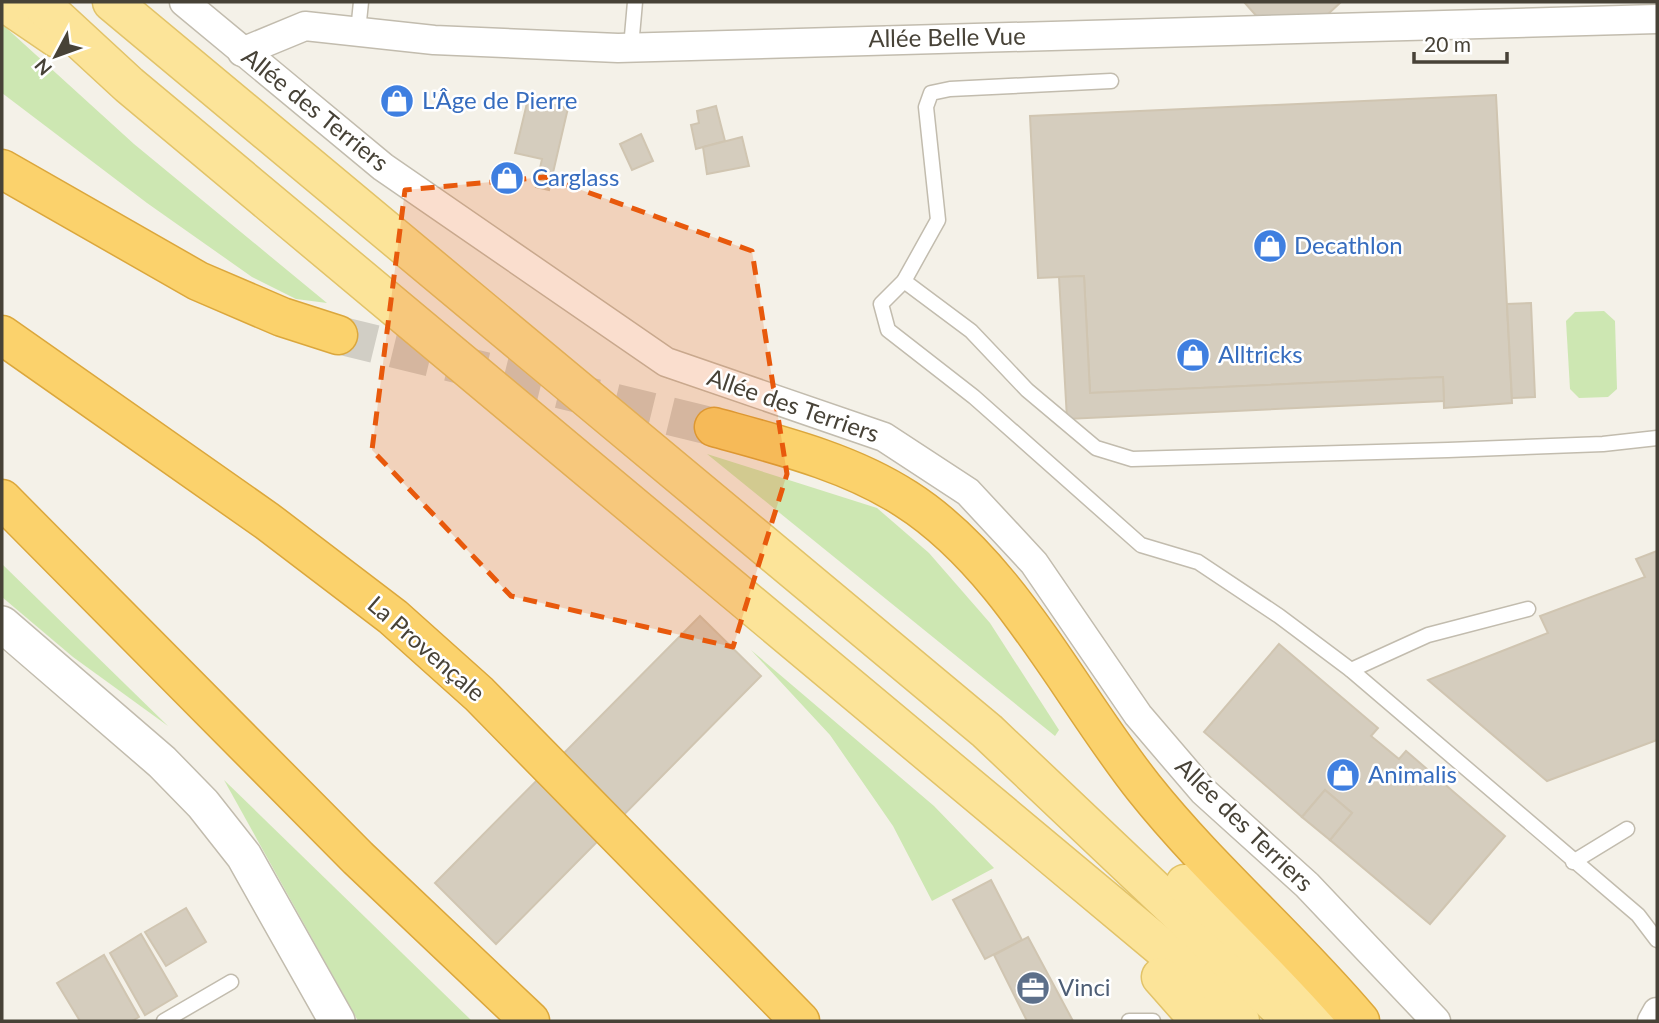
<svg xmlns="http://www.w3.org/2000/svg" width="1659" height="1023" font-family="Lato,sans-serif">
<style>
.green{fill:#cde7b2}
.building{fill:#d5cdbe;stroke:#d0c5b1;stroke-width:2}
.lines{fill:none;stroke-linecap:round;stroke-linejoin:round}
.motorway-tunnel{stroke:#d1cec5;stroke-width:38;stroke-dasharray:38 19;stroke-linecap:butt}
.service-casing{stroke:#c2bcae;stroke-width:17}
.minor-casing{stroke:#c2bcae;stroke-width:31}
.tertiary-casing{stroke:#c2bcae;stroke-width:38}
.primary-casing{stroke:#e2c369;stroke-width:41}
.motorway-casing{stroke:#dba73c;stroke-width:41}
.service{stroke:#fff;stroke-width:14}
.minor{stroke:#fff;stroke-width:28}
.tertiary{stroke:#fff;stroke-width:35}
.primary{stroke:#fce499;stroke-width:38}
.motorway{stroke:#fbd26c;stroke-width:38}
.marked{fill:#e8590c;fill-opacity:0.2;stroke:#e8590c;stroke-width:5;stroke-dasharray:14 9;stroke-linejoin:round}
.labels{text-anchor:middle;stroke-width:5;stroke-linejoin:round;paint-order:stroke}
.street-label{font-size:24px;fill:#474237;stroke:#fff}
.shop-label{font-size:24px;fill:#366cbe;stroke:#fff;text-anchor:start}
.service-label{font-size:24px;fill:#4e5e75;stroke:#fff;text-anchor:start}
</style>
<rect width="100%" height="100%" fill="#f4f1e8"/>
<!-- green -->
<g class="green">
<polygon points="2,24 134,144 327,303 296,299 252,277 147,203 2,93"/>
<polygon points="1604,311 1615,321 1617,389 1608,397 1579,398 1570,389 1566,321 1575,312"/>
<polygon points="707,454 877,508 929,553 990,623 1059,730 1055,736"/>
<polygon points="2,564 168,726 73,657 2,597"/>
<polygon points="751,650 934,806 994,868 932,901 893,826 830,735"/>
<polygon points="224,780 472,1021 358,1021"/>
</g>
<!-- building -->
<g class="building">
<polygon points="1244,2 1341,2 1326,16 1260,20"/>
<polygon points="1496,95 1512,403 1444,408 1443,377 1090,393 1084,276 1038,278 1030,116"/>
<polygon points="528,99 568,108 549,190 536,187 542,159 515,153"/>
<polygon points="716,106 725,141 696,149 691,125 699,123 697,111"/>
<polygon points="641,134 653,161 632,170 620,144"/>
<polygon points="742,137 749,166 707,174 703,147"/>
<polygon points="1084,276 1090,393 1443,377 1444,401 1067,419 1059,277"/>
<polygon points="1531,303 1535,397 1512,398 1507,304"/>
<polygon points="1657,551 1657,740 1547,781 1428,680 1548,633 1540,616 1645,577 1636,559"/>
<polygon points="700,616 761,676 496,944 435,883"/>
<polygon points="1279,644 1378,728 1371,736 1399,759 1406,751 1505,836 1430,924 1330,840 1352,813 1325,790 1302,817 1204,732"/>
<polygon points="1325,790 1352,813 1330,840 1302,817"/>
<polygon points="991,880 1022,940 985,959 953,900"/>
<polygon points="186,908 206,942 166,966 145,932"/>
<polygon points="141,934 177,996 145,1015 110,953"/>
<polygon points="1028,937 1073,1021 1027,1021 994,955"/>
<polygon points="104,955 139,1017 132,1021 80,1021 57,983"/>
</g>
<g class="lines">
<!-- motorway-tunnel -->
<polyline class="motorway-tunnel" points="338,335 714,427"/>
<!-- service casing -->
<g class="service-casing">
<g id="service">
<polyline points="358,31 361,2"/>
<polyline points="631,47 635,2"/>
<polyline points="1111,81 950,89 931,93 926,107 938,220 904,281 881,304 888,330 974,397 1141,545 1198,562 1279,616 1351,670 1638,915 1657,940"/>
<polyline points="904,281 971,331 1027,390 1096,448 1132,459 1448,450 1603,444 1657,438"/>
<polyline points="1351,670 1428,635 1528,609"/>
<polyline points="1573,862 1627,829"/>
<polyline points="164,1021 231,982"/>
<polyline points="1129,1021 1153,1021"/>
</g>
</g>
<!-- minor casing -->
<g class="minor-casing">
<g id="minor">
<polyline points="184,2 383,167 666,362 884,437 968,492 1034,563 1138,715 1203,791 1307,885 1436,1021"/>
<polyline points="242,52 305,26 434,40 618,48 1657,19"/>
<polyline points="1652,1021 1657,1012"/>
</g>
</g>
<!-- tertiary casing -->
<g class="tertiary-casing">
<polyline id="tertiary" points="2,624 162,762 203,804 244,856 337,1021"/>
</g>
<!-- primary casing -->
<g class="primary-casing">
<g id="primary">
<polyline points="4,2 57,38"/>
<polyline points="39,2 129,85 1161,947 1240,1021"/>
<polyline points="112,2 987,731 1293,1021"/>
<polyline points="1185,884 1338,1021"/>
<polyline points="1161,977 1200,1021"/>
</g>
</g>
<!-- motorway casing -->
<g class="motorway-casing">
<g id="motorway">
<polyline points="2,169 198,281 282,317 338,335"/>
<polyline points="2,335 267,521 393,617 479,694 800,1021"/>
<path d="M714 427C779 445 849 462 906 499 1008 564 1070 695 1144 788 1210 871 1292 940 1360 1021"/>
<polyline points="2,499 358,858 530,1021"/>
</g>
</g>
<!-- service -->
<use href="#service" class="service"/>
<!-- minor -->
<use href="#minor" class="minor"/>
<!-- tertiary -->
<use href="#tertiary" class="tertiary"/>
<!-- primary -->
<use href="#primary" class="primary"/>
<!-- motorway -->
<use href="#motorway" class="motorway"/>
</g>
<!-- marked area -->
<path class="marked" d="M545 177 752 251 787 474 733 647 511 596 372 450 405 190Z"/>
<!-- icons -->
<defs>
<g id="shop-disc" transform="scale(1.75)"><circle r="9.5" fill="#3f7fe0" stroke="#fff"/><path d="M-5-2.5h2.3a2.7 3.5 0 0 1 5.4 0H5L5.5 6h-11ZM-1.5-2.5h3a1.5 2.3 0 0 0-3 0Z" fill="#fff"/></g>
<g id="office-disc" transform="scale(1.75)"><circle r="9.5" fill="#5c6f8a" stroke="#fff"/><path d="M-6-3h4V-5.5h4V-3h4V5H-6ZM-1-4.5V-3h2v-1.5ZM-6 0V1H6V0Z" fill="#fff"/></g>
</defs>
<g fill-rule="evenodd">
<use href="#shop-disc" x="397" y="101"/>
<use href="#shop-disc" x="507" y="178"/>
<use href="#shop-disc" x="1270" y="246"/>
<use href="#shop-disc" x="1193" y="355"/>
<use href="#shop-disc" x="1343" y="775"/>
<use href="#office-disc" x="1033" y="988"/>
</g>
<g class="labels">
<!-- street labels -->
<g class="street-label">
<text transform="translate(947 38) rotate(-1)" y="8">Allée Belle Vue</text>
<text transform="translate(315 110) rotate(39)" y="8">Allée des Terriers</text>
<text transform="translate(793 406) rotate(19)" y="8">Allée des Terriers</text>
<text transform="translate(426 649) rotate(41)" y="8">La Provençale</text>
<text transform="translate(1244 825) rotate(44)" y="8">Allée des Terriers</text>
</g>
<!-- shop labels -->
<g class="shop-label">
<text x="422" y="109">L'Âge de Pierre</text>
<text x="532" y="186">Carglass</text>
<text x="1294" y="254">Decathlon</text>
<text x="1218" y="363">Alltricks</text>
<text x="1368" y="783">Animalis</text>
</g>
<!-- service labels -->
<g class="service-label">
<text x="1058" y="996">Vinci</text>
</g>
</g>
<!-- border -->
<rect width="1659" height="1023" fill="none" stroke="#474237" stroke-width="7"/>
<!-- north arrow -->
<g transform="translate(56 56) rotate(229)" stroke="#ffffff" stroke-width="5" paint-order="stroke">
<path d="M0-5L12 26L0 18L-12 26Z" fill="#474237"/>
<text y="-10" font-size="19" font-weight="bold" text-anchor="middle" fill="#474237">N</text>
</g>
<!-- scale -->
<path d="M1414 52v10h93v-10" fill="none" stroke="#474237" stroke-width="3.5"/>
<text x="1424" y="52" font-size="21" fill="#474237" stroke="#ffffff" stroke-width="5" paint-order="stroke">20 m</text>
</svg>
